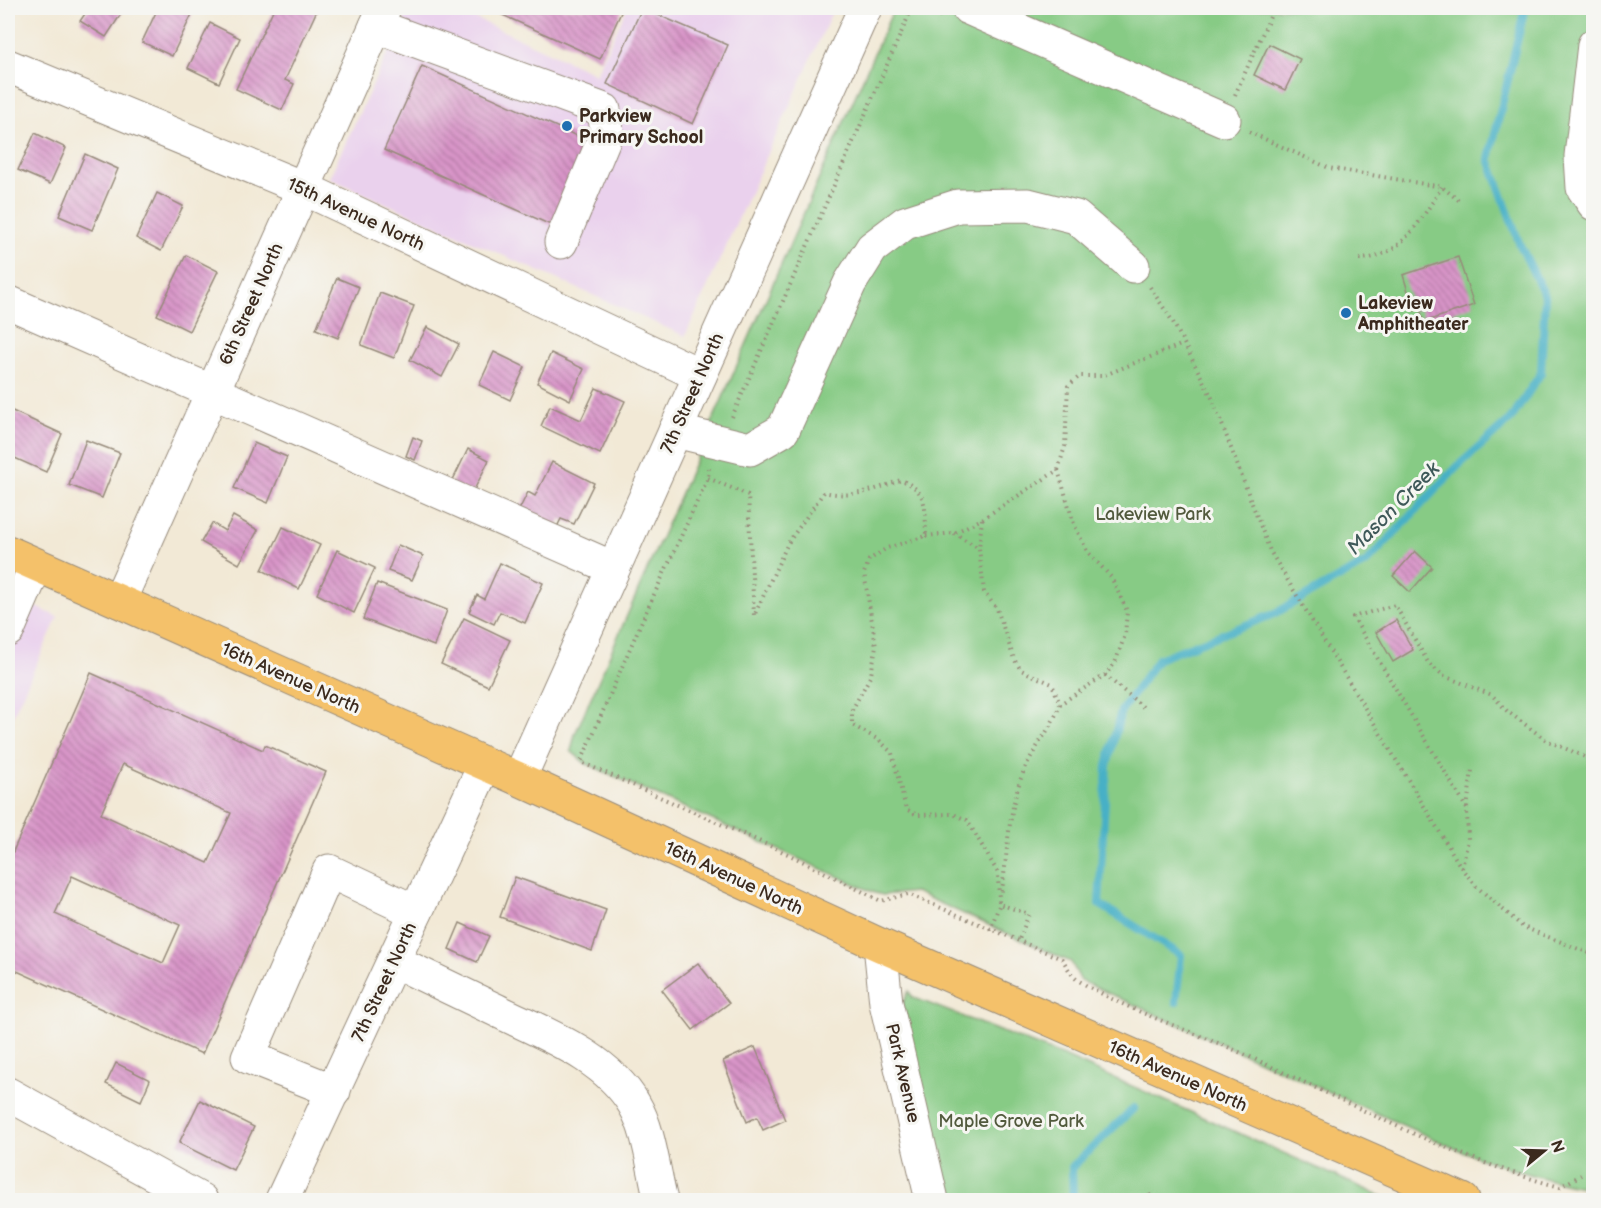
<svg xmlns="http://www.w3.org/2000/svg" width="1601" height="1208" font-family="'Balsamiq Sans',sans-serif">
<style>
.built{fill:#ead1ed}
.green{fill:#87cb85;stroke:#617a52;stroke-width:1.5}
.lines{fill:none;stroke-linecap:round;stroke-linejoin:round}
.stream{stroke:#47b0c6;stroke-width:8}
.building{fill:url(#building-back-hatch);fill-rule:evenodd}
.minor-casing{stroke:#968a7a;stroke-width:35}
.major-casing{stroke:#968a7a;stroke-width:35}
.path{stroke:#968a7a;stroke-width:4;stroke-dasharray:1.5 4.5;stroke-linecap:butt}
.minor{stroke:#fff;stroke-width:33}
.major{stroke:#f4c16a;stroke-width:33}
.poi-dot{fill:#1f6fb2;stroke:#f6f6f2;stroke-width:2}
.labels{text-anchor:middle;stroke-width:6;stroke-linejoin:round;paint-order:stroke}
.poi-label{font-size:18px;font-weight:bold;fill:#3b2a1e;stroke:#f6f6f2;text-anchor:start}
.street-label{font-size:18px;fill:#3b2a1e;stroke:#f6f6f2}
.park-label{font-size:18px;fill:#525a3d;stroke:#f6f6f2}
.water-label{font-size:20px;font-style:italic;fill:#3f5959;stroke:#f6f6f2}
</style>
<defs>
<pattern id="building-back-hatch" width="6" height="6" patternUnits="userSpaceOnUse" patternTransform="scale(1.5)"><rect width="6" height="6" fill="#d894c8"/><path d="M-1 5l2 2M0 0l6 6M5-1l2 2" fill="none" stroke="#b079a2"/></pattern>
</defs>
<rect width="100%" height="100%" fill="#f6f6f2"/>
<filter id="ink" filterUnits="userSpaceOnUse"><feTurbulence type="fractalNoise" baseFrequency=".0167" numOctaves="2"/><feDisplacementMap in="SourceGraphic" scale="12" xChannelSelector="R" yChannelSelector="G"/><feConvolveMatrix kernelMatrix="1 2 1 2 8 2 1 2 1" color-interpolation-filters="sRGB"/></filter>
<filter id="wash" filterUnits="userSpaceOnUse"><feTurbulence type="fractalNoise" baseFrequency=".008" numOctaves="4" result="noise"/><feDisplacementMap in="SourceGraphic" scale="24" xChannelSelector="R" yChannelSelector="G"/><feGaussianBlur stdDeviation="1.35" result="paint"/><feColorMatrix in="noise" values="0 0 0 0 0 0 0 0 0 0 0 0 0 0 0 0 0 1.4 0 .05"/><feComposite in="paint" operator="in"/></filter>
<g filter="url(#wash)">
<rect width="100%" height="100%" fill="#f2e9d6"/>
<!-- built -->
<g class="built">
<polygon points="409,8 453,8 596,74 627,8 834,8 685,336 329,178"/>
<polygon points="8,594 58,617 8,726"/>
</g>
<!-- green -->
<g class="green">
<path d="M894 8H1593V1189C1545 1181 1500 1166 1454 1148L1081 981 1071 962 915 892 883 895 875 893 585 763 571 751 575 734Z"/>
<polygon points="909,991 912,997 1066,1057 1390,1200 945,1200 902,1004"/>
</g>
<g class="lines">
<!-- stream -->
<g class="stream">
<polyline points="1176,1002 1181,955 1099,904 1107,766 1121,711 1158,659 1274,614 1367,562 1459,465 1511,419 1541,373 1545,296 1520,245 1489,159 1525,8"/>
<polyline points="1073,1200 1072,1167 1134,1108"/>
</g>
</g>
<g id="blocks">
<!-- building -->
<g class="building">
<polygon points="89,8 125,8 106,37 80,21"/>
<polygon points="158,8 195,8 172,56 142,42"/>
<polygon points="274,8 318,8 285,80 294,84 282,110 236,89"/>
<polygon points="487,8 623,8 600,59"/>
<polygon points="642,8 728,45 693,124 607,84"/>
<polygon points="210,23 240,38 219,83 188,68"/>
<polygon points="1269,44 1300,59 1285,90 1254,75"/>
<polygon points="422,66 590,142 553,226 384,150"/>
<polygon points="35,133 66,148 50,184 18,170"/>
<polygon points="85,154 118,169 92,230 59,216"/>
<polygon points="157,193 183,206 161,251 136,238"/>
<polygon points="186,255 218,271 189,331 157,315"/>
<polygon points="1458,257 1474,305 1424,322 1420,309 1414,311 1403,275"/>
<polygon points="337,278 359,287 338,338 316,329"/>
<polygon points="380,293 414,306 394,358 361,345"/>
<polygon points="427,327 459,344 442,377 410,360"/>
<polygon points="494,352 525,367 510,400 479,385"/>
<polygon points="551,353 584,369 570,400 537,383"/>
<polygon points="596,388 625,401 600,454 541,426 550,406 581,420"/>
<polygon points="8,409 62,434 46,472 8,455"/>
<polygon points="413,437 422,441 415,460 406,456"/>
<polygon points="86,440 120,453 102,498 69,485"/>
<polygon points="254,443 287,457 268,503 234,488"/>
<polygon points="468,449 489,460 472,494 451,484"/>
<polygon points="552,462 594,483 574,524 561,519 555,531 518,512 528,492 535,496"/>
<polygon points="233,516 258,530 239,564 201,542 212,523 225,531"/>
<polygon points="283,527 320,545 299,589 262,570"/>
<polygon points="398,545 423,556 412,580 388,571"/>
<polygon points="337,550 375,568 354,613 317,594"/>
<polygon points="1415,551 1432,567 1410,592 1393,576"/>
<polygon points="500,563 543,583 525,623 500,612 494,624 469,612 477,595 484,599"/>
<polygon points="377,583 447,610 434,646 363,619"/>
<polygon points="464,618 510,640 488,686 441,664"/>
<polygon points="1396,620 1413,650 1393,662 1376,632"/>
<path d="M91 673 263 750 265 745 326 772 202 1054 8 967V863ZM123 764 231 813 208 863 101 814ZM72 876 180 925 163 963 55 914Z"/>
<polygon points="515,877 606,910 592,951 500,917"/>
<polygon points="460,923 489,936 477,962 449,949"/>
<polygon points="698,963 729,1003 693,1030 662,990"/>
<polygon points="755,1047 785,1120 763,1130 757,1117 747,1122 723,1061"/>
<polygon points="116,1063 150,1080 141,1101 106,1084"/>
<polygon points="200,1100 254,1127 233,1170 179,1143"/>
</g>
</g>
</g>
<g filter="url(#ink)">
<use href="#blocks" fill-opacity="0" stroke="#968a7a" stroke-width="1.5"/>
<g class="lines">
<!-- minor casing -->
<g class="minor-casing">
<g id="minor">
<polyline points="968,8 1224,120"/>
<polyline points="376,26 604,110 607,132 561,242"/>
<polyline points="1594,45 1581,156 1583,188 1594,204"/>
<polyline points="8,66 303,188 700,375"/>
<polyline points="8,302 613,568"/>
<polyline points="675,431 750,449 783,430 850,283 872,248 905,223 958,206 1028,205 1076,217 1133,266"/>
<polyline points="119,601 384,8"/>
<polyline points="8,630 36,565"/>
<polyline points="519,779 865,8"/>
<polyline points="880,945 886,1003 932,1200"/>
<path d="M394 961C428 977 462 994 496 1010 544 1034 606 1056 634 1104 650 1131 653 1170 661 1200"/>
<polyline points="334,1091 248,1057 329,871 416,912"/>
<polyline points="8,1094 201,1200"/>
<polyline points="282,1200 485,764"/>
</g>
</g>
<!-- major casing -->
<g class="major-casing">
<polyline id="major" points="8,552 519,779 880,945 1463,1200"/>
</g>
<!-- path -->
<g class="path">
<polyline points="923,8 941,16"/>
<polyline points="1235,95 1274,8"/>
<polyline points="1249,132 1329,168 1442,187 1461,202"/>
<path d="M1359 259C1402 258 1421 219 1442 187"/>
<polyline points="1150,287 1173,322 1212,398 1270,551 1462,869 1476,886 1523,927 1594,955"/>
<polyline points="732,417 912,8"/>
<path d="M709 468 708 478 641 623 581 762 788 854 881 901 908 894 1062 959C1067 966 1072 977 1079 981 1128 1011 1184 1028 1237 1051 1344 1099 1447 1157 1560 1187L1581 1175"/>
<polyline points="1058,470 1074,524 1087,551 1111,577 1127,611 1125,635 1115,663 1105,675 1060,704"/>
<path d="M708 478 748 495 754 616 788 543 824 492C854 499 873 490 901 480 929 491 925 509 926 536L887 548 869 560 864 573 876 646 871 675 852 710V725L879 740 892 753 906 809 917 815 953 814 967 820 998 873 999 904 1029 914 1018 942"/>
<path d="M982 519 979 548 984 592 997 609 1014 659 1021 670 1052 684 1060 704C1052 729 1033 748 1023 773 1007 813 1008 855 1001 896"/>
<polyline points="954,533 979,548"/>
<polyline points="926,536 954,533 982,519 1058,470 1065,446 1068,386 1080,376 1102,376 1183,344"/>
<polyline points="1105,675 1143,707"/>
<polyline points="1467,808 1472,770"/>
<polyline points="1462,868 1468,840 1467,809 1353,617 1395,605 1429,664 1444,676 1492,695 1507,711 1546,740 1594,761"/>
<polyline points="990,930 1000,903"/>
<polyline points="1149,1194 1152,1200"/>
</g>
<!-- minor -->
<use href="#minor" class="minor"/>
<!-- major -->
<use href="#major" class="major"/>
</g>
</g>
<!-- markers -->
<g class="poi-dot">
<circle cx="567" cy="126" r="6"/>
<circle cx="1346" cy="313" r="6"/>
</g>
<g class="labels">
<!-- poi labels -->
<g class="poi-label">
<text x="579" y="122">Parkview<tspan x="579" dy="21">Primary School</tspan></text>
<text x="1358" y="309">Lakeview<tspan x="1358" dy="21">Amphitheater</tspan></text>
</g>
<!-- street labels -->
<g class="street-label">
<text transform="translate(356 214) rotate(25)" y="6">15th Avenue North</text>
<text transform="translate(251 304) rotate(-66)" y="6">6th Street North</text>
<text transform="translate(692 393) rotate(-66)" y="6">7th Street North</text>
<text transform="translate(291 678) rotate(24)" y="6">16th Avenue North</text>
<text transform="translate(734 878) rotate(25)" y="6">16th Avenue North</text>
<text transform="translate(384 982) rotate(-65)" y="6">7th Street North</text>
<text transform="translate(903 1073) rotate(77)" y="6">Park Avenue</text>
<text transform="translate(1178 1076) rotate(24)" y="6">16th Avenue North</text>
</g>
<!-- park labels -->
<g class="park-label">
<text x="1153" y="520">Lakeview Park</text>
<text x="1011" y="1127">Maple Grove Park</text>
</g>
<!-- water labels -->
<g class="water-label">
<text transform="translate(1393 508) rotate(-45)" y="7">Mason Creek</text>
</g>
</g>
<!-- margin -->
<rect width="1601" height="1208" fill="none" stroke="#f6f6f2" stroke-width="30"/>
<!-- north arrow -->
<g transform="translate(1544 1151) rotate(71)" stroke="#f6f6f2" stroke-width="4.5" paint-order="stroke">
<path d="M0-4.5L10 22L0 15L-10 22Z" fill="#3b2a1e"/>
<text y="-9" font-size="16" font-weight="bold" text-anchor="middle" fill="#3b2a1e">N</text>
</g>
</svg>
